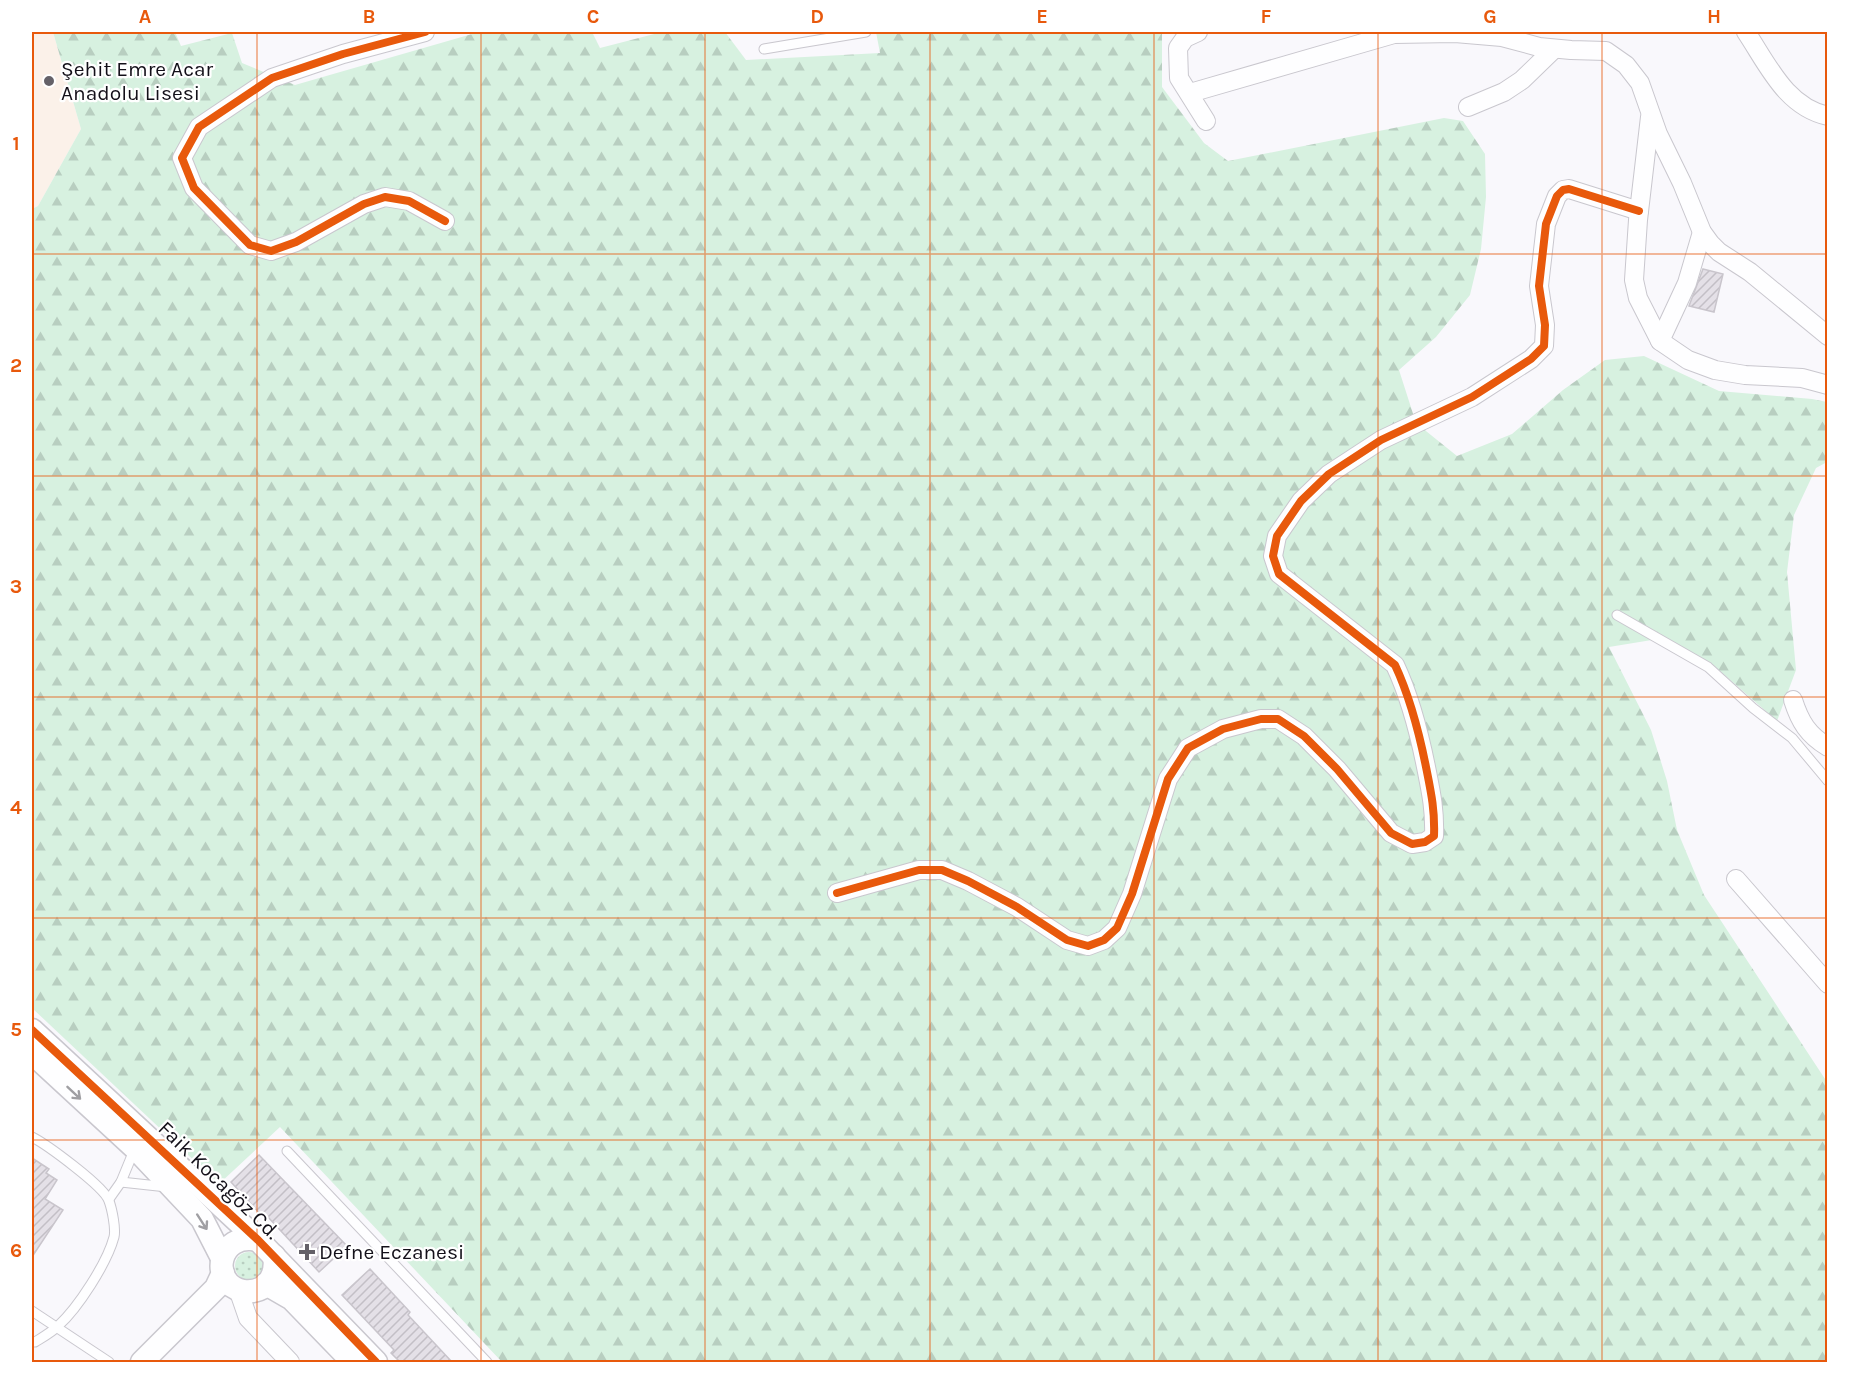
<svg xmlns="http://www.w3.org/2000/svg" width="1859" height="1394" font-family="Karla,sans-serif">
<style>
.education{fill:#fbf1e9}
.grass{fill:url(#grass-dots)}
.forest{fill:url(#forest-firs)}
.building{fill:url(#building-hatch);stroke:#c9c5cc;stroke-width:1.5}
.lines{fill:none;stroke-linecap:round;stroke-linejoin:round}
.service-casing{stroke:#c9c7ce;stroke-width:11}
.minor-casing{stroke:#c9c7ce;stroke-width:20}
.tertiary-casing{stroke:#c9c7ce;stroke-width:25}
.service{stroke:#fefeff;stroke-width:9}
.minor{stroke:#fefeff;stroke-width:18}
.tertiary{stroke:#fefeff;stroke-width:22}
.cycleway-casing{stroke:#fff;stroke-width:11}
.cycleway{stroke:#e8590c;stroke-width:8}
.oneway{stroke:#a09fa3}
.grid{fill:none;stroke:#e8590c;stroke-width:1.5;stroke-opacity:0.55}
.poi-dot{fill:#646168;stroke:#fff;stroke-width:2}
.labels{text-anchor:middle;stroke-width:4.5;stroke-linejoin:round;paint-order:stroke}
.poi-label{font-size:21px;fill:#131019;stroke:#fff;text-anchor:start}
.street-label{font-size:21px;fill:#131019;stroke:#fff}
.neatline{fill:none;stroke:#e8590c;stroke-width:2}
.grid-label{font-size:20px;text-anchor:middle;font-weight:bold;fill:#e8590c}
</style>
<defs>
<pattern id="grass-dots" width="8" height="8" patternUnits="userSpaceOnUse" patternTransform="scale(1.5)"><rect width="8" height="8" fill="#d7f1e0"/><path d="M2 2h.1M6 6h.1" fill="none" stroke="#b8cec0" stroke-width="1.8" stroke-linecap="round"/></pattern>
<pattern id="forest-firs" width="22" height="20" patternUnits="userSpaceOnUse" patternTransform="scale(1.5)"><rect width="22" height="20" fill="#d7f1e0"/><path d="M5 1l3.5 6h-7zM16 11l3.5 6h-7z" fill="#b8cec0"/></pattern>
<pattern id="building-hatch" width="6" height="6" patternUnits="userSpaceOnUse" patternTransform="scale(1.5)"><rect width="6" height="6" fill="#e4e0e7"/><path d="M-1 1l2-2M0 6l6-6M5 7l2-2" fill="none" stroke="#c3bfc6"/></pattern>
</defs>
<rect width="100%" height="100%" fill="#f9f8fc"/>
<!-- education -->
<polygon class="education" points="32,32 53,32 81,129 38,206 32,209"/>
<!-- grass -->
<circle class="grass" cx="249" cy="1266" r="14"/>
<!-- forest -->
<polygon class="forest" points="53,32 175,32 181,46 232,33 242,63 295,85 479,32 592,32 600,48 662,32 725,32 746,60 880,53 876,32 1165,32 1162,34 1162,87 1204,143 1228,161 1444,118 1463,121 1485,154 1486,197 1481,249 1470,295 1436,337 1399,370 1416,423 1457,456 1512,434 1563,390 1605,360 1644,356 1719,391 1812,399 1827,402 1827,462 1816,468 1794,515 1787,572 1796,670 1777,721 1720,671 1664,638 1609,647 1651,730 1667,781 1677,830 1704,895 1827,1082 1827,1362 502,1362 280,1127 219,1184 32,1008 32,209 38,206 81,129"/>
<!-- building -->
<g class="building">
<polygon points="1703,269 1723,274 1714,312 1689,306"/>
<polygon points="259,1155 347,1246 319,1272 267,1216 264,1218 231,1182"/>
<polygon points="32,1158 49,1169 46,1173 57,1180 45,1199 63,1210 32,1257"/>
<polygon points="370,1269 410,1312 408,1315 452,1362 400,1362 391,1353 394,1350 342,1295"/>
</g>
<g class="lines">
<!-- service casing -->
<g class="service-casing">
<g id="service">
<polyline points="764,49 866,32"/>
<polyline points="1617,615 1708,667 1753,708 1792,738 1828,781"/>
<path d="M32 1137C46 1144 105 1187 109 1201 112 1209 116 1229 114 1237 107 1263 78 1308 58 1326 52 1332 43 1337 35 1342H32"/>
<polyline points="287,1151 487,1362"/>
<polyline points="121,1182 167,1187"/>
<polyline points="109,1199 121,1182 135,1148"/>
<polyline points="32,1311 109,1362"/>
</g>
</g>
<!-- minor casing -->
<g class="minor-casing">
<g id="minor">
<polyline points="425,32 343,54 272,78 199,127 182,158 194,188 250,245 271,251 296,242 364,204 385,197 409,201 445,221"/>
<polyline points="1198,32 1185,38 1178,48 1179,78 1206,121"/>
<path d="M1746 32C1768 65 1786 107 1828 116"/>
<polyline points="1190,93 1394,34 1455,33 1502,37 1539,47 1571,50 1606,51 1626,65 1640,83 1658,134 1682,183 1702,232 1710,243 1719,252 1750,272 1828,336"/>
<polyline points="1468,107 1504,92 1522,80 1554,49"/>
<polyline points="1650,117 1638,220 1634,280 1638,298 1660,341 1688,360 1715,370 1745,375 1802,378 1828,385"/>
<polyline points="1660,341 1687,283 1702,232"/>
<path d="M1793 700C1800 722 1808 735 1828 747"/>
<polyline points="1736,879 1828,984"/>
<path d="M837 893 919 870H942L968 881 1017 907 1067 940 1088 946 1104 940 1117 928 1132 894 1168 779 1188 748 1223 729 1261 719H1278L1304 736 1337 769 1391 833 1412 844 1425 842 1434 836C1435 810 1431 792 1426 767 1419 732 1410 697 1395 665L1279 574 1273 556 1277 536 1301 501 1329 474 1381 440 1472 397 1531 359 1544 346 1545 325 1539 286 1546 224 1557 196 1563 190 1569 189 1639 211"/>
<polyline points="238,1289 248,1318 290,1362"/>
</g>
</g>
<!-- tertiary casing -->
<g class="tertiary-casing">
<g id="tertiary">
<polyline points="32,1030 258,1240 376,1362"/>
<polyline points="32,1053 135,1148 202,1219 222,1258"/>
<path d="M258 1240C218 1231 208 1283 243 1291 250 1292 258 1291 265 1286 274 1278 276 1267 274 1256"/>
<polyline points="266,1284 292,1299 353,1362"/>
<polyline points="142,1362 216,1288 223,1273"/>
</g>
</g>
<!-- service -->
<use href="#service" class="service"/>
<!-- minor -->
<use href="#minor" class="minor"/>
<!-- tertiary -->
<use href="#tertiary" class="tertiary"/>
<!-- cycleway casing -->
<g class="cycleway-casing">
<g id="cycleway">
<polyline points="425,32 343,54 272,78 199,127 182,158 194,188 250,245 271,251 296,242 364,204 385,197 409,201 445,221"/>
<path d="M837 893 919 870H942L968 881 1017 907 1067 940 1088 946 1104 940 1117 928 1132 894 1168 779 1188 748 1223 729 1261 719H1278L1304 736 1337 769 1391 833 1412 844 1425 842 1434 836C1435 810 1431 792 1426 767 1419 732 1410 697 1395 665L1279 574 1273 556 1277 536 1301 501 1329 474 1381 440 1472 397 1531 359 1544 346 1545 325 1539 286 1546 224 1557 196 1563 190 1569 189 1639 211"/>
<polyline points="32,1030 258,1240 376,1362"/>
</g>
</g>
<!-- cycleway -->
<use href="#cycleway" class="cycleway"/>
</g>
<!-- one-way arrows -->
<defs><path id="oneway-shaft" d="M-6 0H5M1.5-3L5.5 0L1.5 3" fill="none" stroke-width="1.6" stroke-linecap="round" stroke-linejoin="round" transform="scale(1.5)"/></defs>
<g class="oneway">
<use href="#oneway-shaft" transform="translate(74 1093) rotate(43)"/>
<use href="#oneway-shaft" transform="translate(202 1222) rotate(57)"/>
</g>
<!-- grid -->
<path class="grid" d="M257 32V1362M481 32V1362M705 32V1362M930 32V1362M1154 32V1362M1378 32V1362M1602 32V1362M32 254H1828M32 476H1828M32 697H1828M32 918H1828M32 1140H1828"/>
<!-- markers -->
<g class="poi-dot">
<circle cx="49" cy="81" r="6"/>
<path d="M304 1243h6v6h6v6h-6v6h-6v-6h-6v-6h6z"/>
</g>
<g class="labels">
<!-- poi labels -->
<g class="poi-label">
<text x="61" y="76">Şehit Emre Acar<tspan x="61" dy="24">Anadolu Lisesi</tspan></text>
<text x="319" y="1259">Defne Eczanesi</text>
</g>
<!-- street labels -->
<g class="street-label">
<text transform="translate(219 1180) rotate(44)" y="7">Faik Kocagöz Cd.</text>
</g>
</g>
<!-- border -->
<rect width="1859" height="1394" fill="none" stroke="#ffffff" stroke-width="66"/>
<rect x="33" y="33" width="1793" height="1328" class="neatline"/>
<g class="grid-label">
<text x="145" y="23">A</text>
<text x="369" y="23">B</text>
<text x="593" y="23">C</text>
<text x="817" y="23">D</text>
<text x="1042" y="23">E</text>
<text x="1266" y="23">F</text>
<text x="1490" y="23">G</text>
<text x="1714" y="23">H</text>
<text x="16" y="150">1</text>
<text x="16" y="372">2</text>
<text x="16" y="593">3</text>
<text x="16" y="814">4</text>
<text x="16" y="1036">5</text>
<text x="16" y="1257">6</text>
</g>
</svg>
